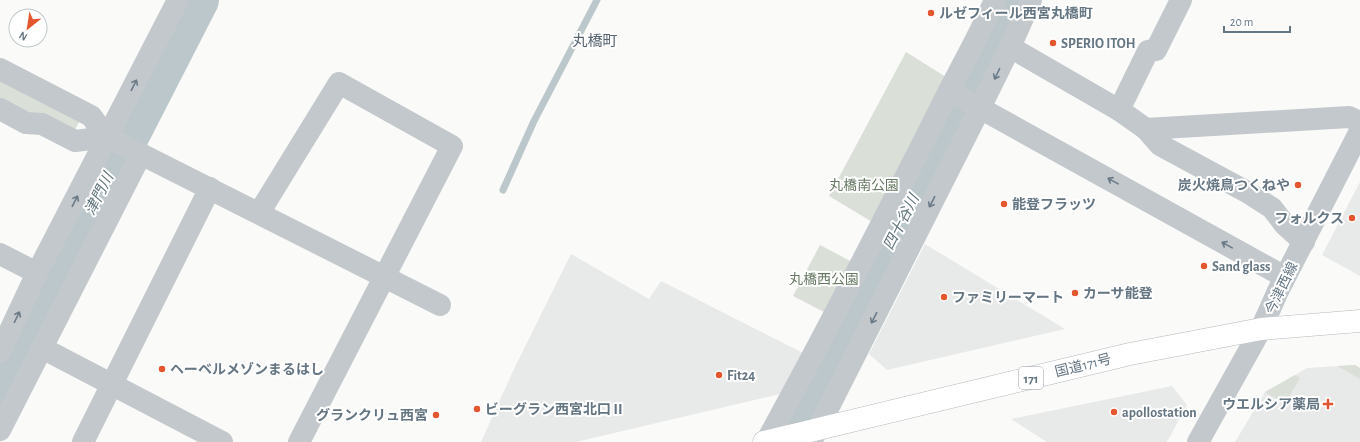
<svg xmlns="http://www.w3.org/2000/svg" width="1360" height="442" font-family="'Alegreya Sans','Noto Sans JP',sans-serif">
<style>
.built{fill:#e8e9e9}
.green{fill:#dadfd7}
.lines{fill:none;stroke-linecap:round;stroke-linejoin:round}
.stream{stroke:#bbc7cb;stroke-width:7}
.river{stroke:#bbc7cb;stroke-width:40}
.highway-casing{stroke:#b4b9bd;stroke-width:23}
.minor{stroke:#c3c8cc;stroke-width:22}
.highway{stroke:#fff;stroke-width:22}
.oneway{stroke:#6a7a87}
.poi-dot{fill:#e4572e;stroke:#fff;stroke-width:1.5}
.labels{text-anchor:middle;stroke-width:4;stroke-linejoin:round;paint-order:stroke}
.shield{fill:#fff;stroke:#939fa8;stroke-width:1}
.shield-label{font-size:13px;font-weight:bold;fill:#657683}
.poi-label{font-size:14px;font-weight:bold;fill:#657683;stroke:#fff;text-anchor:start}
.park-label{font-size:14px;fill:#687a64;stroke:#fff}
.street-label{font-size:14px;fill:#657683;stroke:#fff}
.neighbourhood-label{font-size:15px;fill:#57646e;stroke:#fff}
.water-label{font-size:15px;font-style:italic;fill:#60757c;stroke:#fff}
</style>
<rect width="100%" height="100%" fill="#fafaf8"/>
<!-- built -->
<g class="built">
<polygon points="1360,182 1360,276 1322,255"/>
<polygon points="925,244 1065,329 887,370 869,354"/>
<polygon points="571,254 649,299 661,281 805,354 784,393 576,442 481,442 513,371"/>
<polygon points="1355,365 1360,368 1360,442 1235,442 1265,392 1307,368"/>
<polygon points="1172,386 1187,405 1167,442 1047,442 1011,419"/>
</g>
<!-- green -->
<g class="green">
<polygon points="906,52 946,77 874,223 829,196"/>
<polygon points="0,78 81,119 73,133 0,102"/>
<polygon points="820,245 854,263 828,314 793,296"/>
<polygon points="1355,365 1360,368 1360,379 1337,366"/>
<polygon points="1295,375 1300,378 1285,404 1265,392"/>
</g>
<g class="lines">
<!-- stream -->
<polyline class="stream" points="503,190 534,121 597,0"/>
<!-- river -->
<g class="river">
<polyline points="0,388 199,0"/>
<polyline points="787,442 987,53 1012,0"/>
</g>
<!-- highway casing -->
<g class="highway-casing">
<polyline id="highway" points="764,442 1130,354 1261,329 1360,321"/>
</g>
<!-- minor -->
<g class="minor">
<polyline points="1010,47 1119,110 1146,129 1160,145 1247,192 1272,208 1285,225 1304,242"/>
<polyline points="0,69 91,116 107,137 440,305"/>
<polyline points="949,91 1285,277"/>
<polyline points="0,109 26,123 42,124 75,141 107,137"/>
<polyline points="1119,110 1148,51 1156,50 1181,0"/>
<polyline points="1146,129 1349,117 1360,122"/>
<polyline points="259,213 339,83 452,146 299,442"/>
<polyline points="0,254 37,273"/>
<polyline points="42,348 222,442"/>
<polyline points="0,352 37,273 178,0"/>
<polyline points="0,430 141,154"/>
<polyline points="83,442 210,188"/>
<path d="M766 442C826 333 883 222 939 111 957 74 978 38 995 0"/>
<polyline points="811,442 980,108 1010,47 1031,0"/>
<polyline points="1198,442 1261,329 1278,291 1360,131"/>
</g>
<!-- highway -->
<use href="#highway" class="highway"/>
</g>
<!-- one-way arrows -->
<defs><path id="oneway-shaft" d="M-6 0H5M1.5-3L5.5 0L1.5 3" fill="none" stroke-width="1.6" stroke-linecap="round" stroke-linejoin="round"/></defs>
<g class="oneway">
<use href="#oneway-shaft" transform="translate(997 74) rotate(116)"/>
<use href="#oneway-shaft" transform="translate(134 85) rotate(-63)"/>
<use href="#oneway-shaft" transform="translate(1113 181) rotate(-151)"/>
<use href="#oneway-shaft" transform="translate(75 201) rotate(-63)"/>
<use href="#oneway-shaft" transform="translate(932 202) rotate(117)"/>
<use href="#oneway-shaft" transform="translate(1227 245) rotate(-151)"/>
<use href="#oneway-shaft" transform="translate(17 317) rotate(-64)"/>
<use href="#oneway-shaft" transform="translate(874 318) rotate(117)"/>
</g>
<!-- markers -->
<g class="poi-dot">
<circle cx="931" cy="13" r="4"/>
<circle cx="1053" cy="43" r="4"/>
<circle cx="1298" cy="185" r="4"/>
<circle cx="1004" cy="204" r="4"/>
<circle cx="1352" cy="218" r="4"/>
<circle cx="1204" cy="266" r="4"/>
<circle cx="1075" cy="293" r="4"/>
<circle cx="944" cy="297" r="4"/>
<circle cx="162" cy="369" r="4"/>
<circle cx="719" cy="375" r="4"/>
<path d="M1326 398h4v4h4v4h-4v4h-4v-4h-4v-4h4z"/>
<circle cx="477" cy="409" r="4"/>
<circle cx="1114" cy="412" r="4"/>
<circle cx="436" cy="415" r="4"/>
</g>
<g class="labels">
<!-- shield labels -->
<rect class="shield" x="1019" y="367" width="24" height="22" rx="3"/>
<g class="shield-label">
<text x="1031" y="383">171</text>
</g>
<!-- poi labels -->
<g class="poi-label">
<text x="939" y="18">ルゼフィール西宮丸橋町</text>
<text x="1061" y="48">SPERIO ITOH</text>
<text x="1290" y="190" text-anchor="end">炭火焼鳥つくねや</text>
<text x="1012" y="209">能登フラッツ</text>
<text x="1344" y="223" text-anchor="end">フォルクス</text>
<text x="1212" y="271">Sand glass</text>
<text x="1083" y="298">カーサ能登</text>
<text x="952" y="302">ファミリーマート</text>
<text x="170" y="374">ヘーベルメゾンまるはし</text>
<text x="727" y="380">Fit24</text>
<text x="1320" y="409" text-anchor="end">ウエルシア薬局</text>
<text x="485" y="414">ビーグラン西宮北口Ⅱ</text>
<text x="1122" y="417">apollostation</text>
<text x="428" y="420" text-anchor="end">グランクリュ西宮</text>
</g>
<!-- park labels -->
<g class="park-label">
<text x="864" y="190">丸橋南公園</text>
<text x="824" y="284">丸橋西公園</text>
</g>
<!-- street labels -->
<g class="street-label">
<text transform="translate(1281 288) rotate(-64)" y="5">今津西線</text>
<text transform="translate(1083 365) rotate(-14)" y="5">国道171号</text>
</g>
<!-- neighbourhood labels -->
<g class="neighbourhood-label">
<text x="595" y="46">丸橋町</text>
</g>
<!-- water labels -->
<g class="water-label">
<text transform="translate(99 194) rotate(-63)" y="5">津門川</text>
<text transform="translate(901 222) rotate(-63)" y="5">四十谷川</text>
</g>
</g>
<!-- north arrow -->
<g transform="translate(28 28) rotate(210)"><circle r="19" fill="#ffffff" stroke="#c1c8cd"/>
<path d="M0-3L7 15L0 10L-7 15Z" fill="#e4572e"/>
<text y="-6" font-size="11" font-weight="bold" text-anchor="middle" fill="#657683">N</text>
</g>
<!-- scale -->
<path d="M1224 26v6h66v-6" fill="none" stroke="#657683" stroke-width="2"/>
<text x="1230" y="26" font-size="12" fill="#657683" stroke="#ffffff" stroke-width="3" paint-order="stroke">20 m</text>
</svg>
